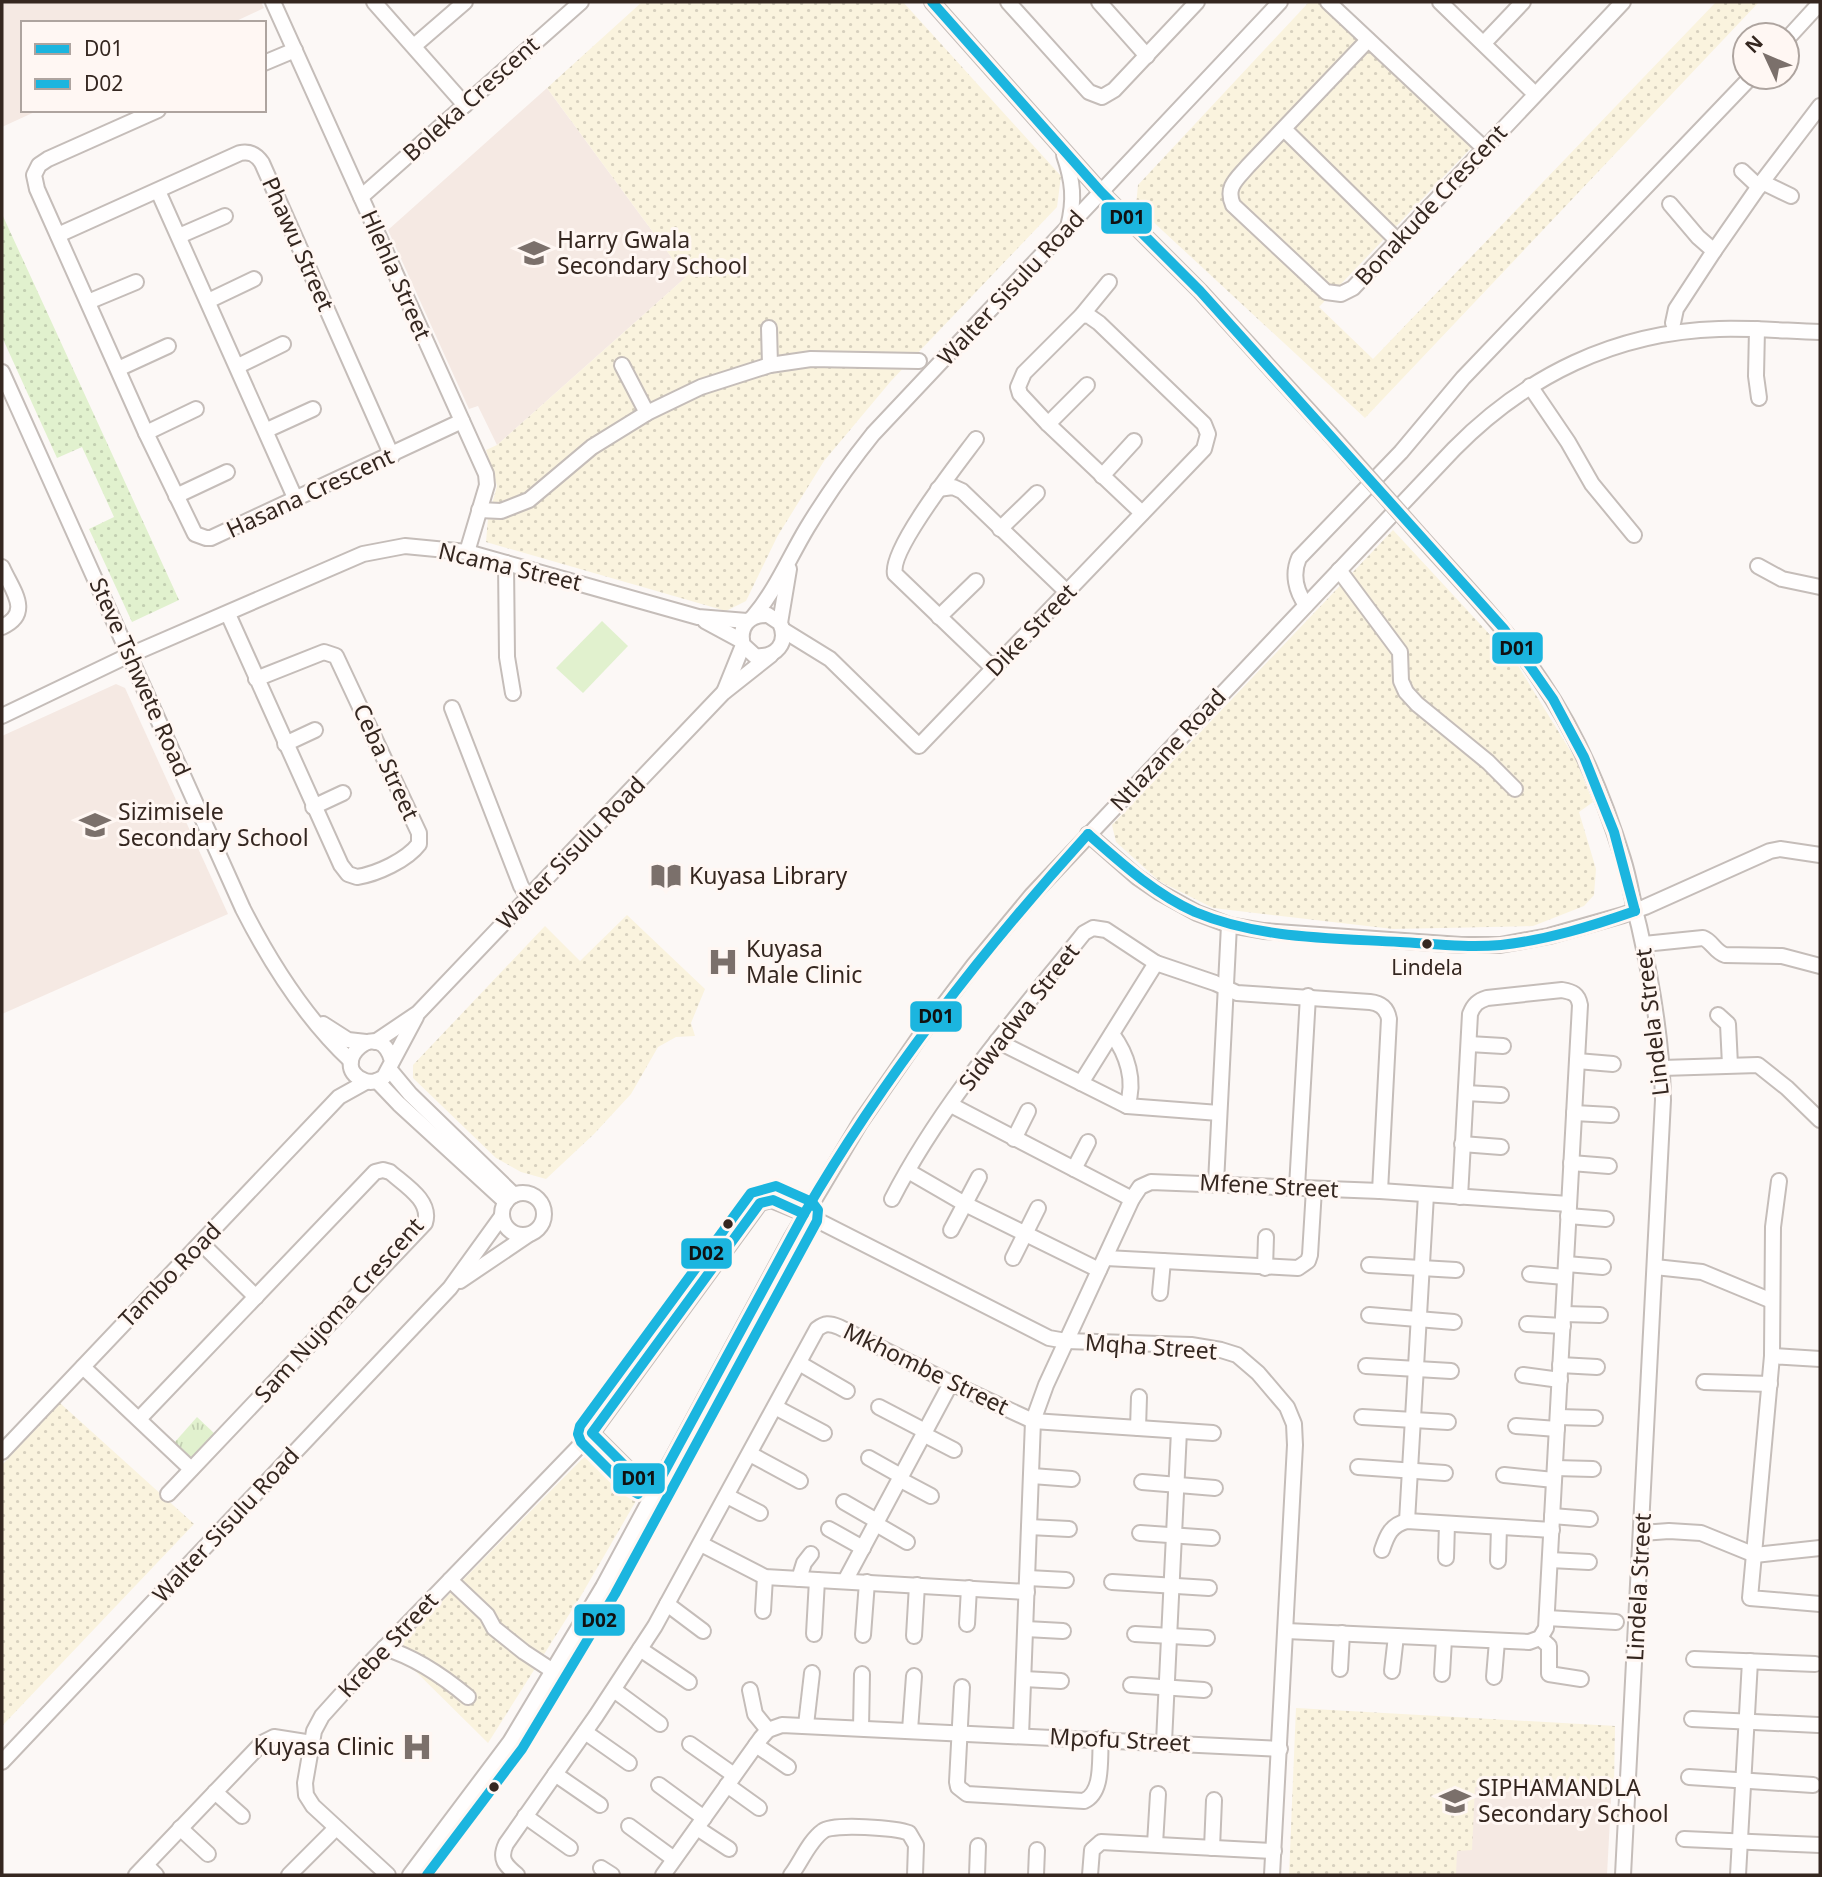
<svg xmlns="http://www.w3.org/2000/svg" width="1822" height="1877" font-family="'Noto Sans',sans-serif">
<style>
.built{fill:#f5e9e3}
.grass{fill:url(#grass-tufts)}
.sand{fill:url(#sand-dots)}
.garden{fill:url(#garden-dots)}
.pitch{fill:#e1f1ce}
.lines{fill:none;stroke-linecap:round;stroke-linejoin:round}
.minor-casing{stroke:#c5bdb9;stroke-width:18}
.minor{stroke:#fffefe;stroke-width:14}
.minor-bridge-casing{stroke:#c5bdb9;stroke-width:18;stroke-linecap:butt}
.minor-bridge{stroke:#fffefe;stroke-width:14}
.bus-1-casing{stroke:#fff7f3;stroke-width:16}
.bus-2-casing{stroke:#fff7f3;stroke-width:16}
.bus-1{stroke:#1bb5df;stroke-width:10}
.bus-2{stroke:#1bb5df;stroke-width:10}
.bus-dot{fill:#352720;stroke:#fff7f3;stroke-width:2.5}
.labels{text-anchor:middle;stroke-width:6;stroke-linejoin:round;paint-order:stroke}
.bus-label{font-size:21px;fill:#352720;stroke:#fff7f3}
.street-label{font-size:23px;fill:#352720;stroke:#fff7f3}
.poi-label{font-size:23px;fill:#352720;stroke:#fff7f3;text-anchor:start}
.line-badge{stroke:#fff7f3;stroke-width:2.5}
.pale-badge-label{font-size:19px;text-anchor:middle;font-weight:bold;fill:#111}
</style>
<defs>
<pattern id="grass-tufts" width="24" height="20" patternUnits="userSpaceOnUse" patternTransform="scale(1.75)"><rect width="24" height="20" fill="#e1f1ce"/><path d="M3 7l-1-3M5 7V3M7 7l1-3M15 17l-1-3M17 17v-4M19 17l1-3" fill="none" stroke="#c2cfb1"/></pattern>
<pattern id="sand-dots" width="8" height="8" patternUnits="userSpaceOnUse" patternTransform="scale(1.75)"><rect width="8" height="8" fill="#faf3de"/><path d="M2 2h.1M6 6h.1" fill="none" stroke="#d7d0be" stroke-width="1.8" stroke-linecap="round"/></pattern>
<pattern id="garden-dots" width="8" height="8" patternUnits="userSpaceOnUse" patternTransform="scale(1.75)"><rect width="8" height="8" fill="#e1f1ce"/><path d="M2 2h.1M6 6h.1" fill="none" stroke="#c2cfb1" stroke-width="1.8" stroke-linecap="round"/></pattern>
</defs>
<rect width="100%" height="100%" fill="#fcf8f6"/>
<!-- built -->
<g class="built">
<polygon points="2,2 261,2 264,8 232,23 23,23 23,110 39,110 2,127"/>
<polygon points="547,88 686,277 497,445 478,406 469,409 388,230"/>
<polygon points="116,684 125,688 228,914 2,1014 2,736"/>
<polygon points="1307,1719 1615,1726 1607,1875 1291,1875"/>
</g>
<!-- grass -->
<polygon class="grass" points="197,1417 216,1435 202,1451 191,1457 174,1443"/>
<!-- sand -->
<g class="sand">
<polygon points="642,2 903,2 1061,176 1057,207 891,381 824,461 777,537 746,601 726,611 486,542 488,518 497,486 486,450 497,445 686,277 547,88"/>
<polygon points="1309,2 1320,2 1472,147 1319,307 1373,359 1716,2 1759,2 1365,418 1136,206 1138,185"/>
<polygon points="1393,530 1517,664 1576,760 1593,802 1579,812 1596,869 1594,895 1584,906 1533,926 1393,929 1213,908 1159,881 1116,842 1112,825"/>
<polygon points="627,915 705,989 691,1023 695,1036 676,1037 658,1047 631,1094 594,1134 546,1179 521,1172 496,1158 413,1078 413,1065 545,926 580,961"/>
<polygon points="60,1403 194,1524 2,1726 2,1465"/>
<polygon points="590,1453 599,1455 640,1494 582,1594 488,1743 394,1650 581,1460"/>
<polygon points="1296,1708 1615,1726 1614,1791 1475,1787 1472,1850 1457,1851 1456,1875 1289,1875"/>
</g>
<!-- garden -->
<polygon class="garden" points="2,214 179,600 132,622 89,529 114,517 82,447 57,458 2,337"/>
<!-- pitch -->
<polygon class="pitch" points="602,621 628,646 583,693 556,668"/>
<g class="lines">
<!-- minor casing -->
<g class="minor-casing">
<g id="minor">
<polyline points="273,2 486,474 487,485 467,552"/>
<polyline points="374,2 465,105"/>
<polyline points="932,2 1101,192 1200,291 1329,433"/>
<polyline points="1008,2 1089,92 1102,97 1114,90 1197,2"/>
<polyline points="1099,2 1147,56"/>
<polyline points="1328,2 1485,149"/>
<polyline points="1440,2 1535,94"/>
<polyline points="1787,39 1820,3"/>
<path d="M1368 40 1248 166C1237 179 1225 187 1233 205L1326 292 1341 294 1353 288 1623 2"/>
<polyline points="1484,43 1523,2"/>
<polyline points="414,46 465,2"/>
<polyline points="264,63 295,50"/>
<polyline points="158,110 48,159 39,165 34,175 37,189 146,433 195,534 206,538 211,538 462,421"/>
<polyline points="1284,129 1398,241"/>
<path d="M1064 155C1073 181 1075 200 1068 227"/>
<polyline points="1742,171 1759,187"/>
<polyline points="1762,182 1791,196"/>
<polyline points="158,191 296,500"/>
<polyline points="361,197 581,2"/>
<polyline points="1670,204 1698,237 1714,251 1676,309 1673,323"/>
<path d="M58 235 240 153C250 151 256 154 262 163L392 456"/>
<polyline points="179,236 225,216"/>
<polyline points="1714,251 1762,182 1820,106"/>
<polyline points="1109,282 1082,315 1024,373 1018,387 1020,394 1048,424 1142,513"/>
<polyline points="208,301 254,279"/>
<polyline points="88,302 136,282"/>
<polyline points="769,328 770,365"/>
<polyline points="1757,329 1756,376 1759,398"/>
<polyline points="622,365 647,413"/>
<polyline points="238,366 283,344"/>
<polyline points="118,369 168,346"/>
<path d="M2 372 243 909C271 964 305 1018 351 1061"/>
<polyline points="1530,386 1568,442 1592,484 1634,535"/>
<polyline points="1048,424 1087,385"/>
<polyline points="267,430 313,409"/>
<polyline points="146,433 196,409"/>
<path d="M976 439C959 462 889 550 895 574L994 669"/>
<polyline points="1102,476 1134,441"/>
<polyline points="938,489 953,487 962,491 1067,592"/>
<polyline points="176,496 227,472"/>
<polyline points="479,510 501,511 529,500 592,447 647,413 701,387 770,365 811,359 919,361"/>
<polyline points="1000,529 1037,493"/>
<path d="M1422 538C1464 585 1507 629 1541 681 1578 735 1604 797 1623 859 1630 881 1633 904 1639 926 1652 983 1662 1041 1663 1100L1623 1875"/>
<polyline points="506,563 507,657 513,693"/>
<polyline points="1758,566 1782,579 1820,587"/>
<path d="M2 567C12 590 33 613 2 627"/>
<polyline points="1339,570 1400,652 1401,681 1406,692 1417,704 1488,762 1515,789"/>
<path d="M1306 605C1296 591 1292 574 1299 558L1401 452 1463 378 1751 77"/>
<path d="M228 614 341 865 348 874 357 877C377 874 407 860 419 844V833L336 656 324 652 256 679"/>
<path d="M753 617C776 590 789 558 807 528 827 495 849 464 873 434L1280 2"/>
<polyline points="939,617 976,581"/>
<polyline points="705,621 742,641"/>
<path d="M780 623 768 615C749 614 738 627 743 645L755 656C776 658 789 643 780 623L789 569"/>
<polyline points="783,630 830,659 919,746 1204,449 1208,434 1204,424 1099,323 1089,316 1082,315"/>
<polyline points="724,692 743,645"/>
<polyline points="452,708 521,886 528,897"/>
<polyline points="2,716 123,658 363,554 405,546 467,552 698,617 747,621"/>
<polyline points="285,744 315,730"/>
<polyline points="313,807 343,793"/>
<polyline points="1088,834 1137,877 1159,892 1197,913 1229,925 1264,931 1461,945 1500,945 1549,936 1623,915 1645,907 1770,851 1780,849 1820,855"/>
<path d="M1644 944 1703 938C1712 941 1715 952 1725 955L1782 956 1820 966"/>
<polyline points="1718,1015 1728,1024 1730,1065"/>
<polyline points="323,1024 348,1040 366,1042"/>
<path d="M1112 1034C1127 1054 1136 1081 1127 1106"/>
<polyline points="997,1041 1127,1106 1219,1113"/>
<polyline points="375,1042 418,1013 723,693 771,655"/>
<polyline points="1469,1044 1503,1046"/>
<path d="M392 1061C380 1014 327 1064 363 1080 371 1084 377 1081 384 1077L416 1017"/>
<polyline points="1577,1061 1613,1064"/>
<polyline points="1662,1068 1758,1065 1787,1088 1820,1120"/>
<polyline points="390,1070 410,1094 514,1195"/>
<polyline points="377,1081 399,1104 506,1202"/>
<polyline points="1081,1083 1156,963"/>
<polyline points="1466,1093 1501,1095"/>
<polyline points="951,1105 1132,1199"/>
<polyline points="1574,1113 1611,1115"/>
<polyline points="1014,1139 1028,1111"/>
<polyline points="1462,1144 1501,1147"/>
<polyline points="1571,1163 1609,1166"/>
<polyline points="1074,1169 1088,1142"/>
<polyline points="908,1171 965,1204 1099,1270"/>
<polyline points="1216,1183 1229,925"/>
<polyline points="1297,1187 1308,996"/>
<circle cx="523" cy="1214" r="21"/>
<path d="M892 1199C942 1102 1016 1018 1084 933L1093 928 1106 930 1156 963 1215 983 1237 993 1370 1002C1380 1003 1387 1008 1389 1019L1380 1191"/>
<polyline points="1568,1216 1606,1219"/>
<polyline points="951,1230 979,1177"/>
<polyline points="201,1243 256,1297"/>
<polyline points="1013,1258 1038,1208"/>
<polyline points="1106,1258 1298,1268 1308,1261 1310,1255 1314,1189"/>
<polyline points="1566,1264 1603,1267"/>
<polyline points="1369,1265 1456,1270"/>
<polyline points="1655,1267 1702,1272 1772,1301"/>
<polyline points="1265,1268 1266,1237"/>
<polyline points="1530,1274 1565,1277"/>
<polyline points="460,1281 528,1235"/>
<polyline points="1160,1293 1163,1261"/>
<polyline points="1564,1314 1600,1315"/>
<polyline points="1369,1315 1454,1322"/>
<polyline points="1527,1324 1563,1326"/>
<polyline points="1772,1356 1773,1227 1779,1181"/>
<polyline points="1820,1359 1772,1356 1750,1598 1820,1604"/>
<polyline points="799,1363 847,1391"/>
<polyline points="1560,1365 1597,1367"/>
<polyline points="1366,1366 1451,1371"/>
<polyline points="83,1367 191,1469"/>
<polyline points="1523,1375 1560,1380"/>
<polyline points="1704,1382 1770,1384"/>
<polyline points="775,1407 824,1433"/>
<polyline points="879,1407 925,1431"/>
<polyline points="1362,1417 1448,1422"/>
<polyline points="1558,1417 1595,1418"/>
<path d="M139 1419 375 1172 383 1170 390 1172C405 1185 432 1201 425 1223L168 1494"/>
<polyline points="1516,1426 1557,1429"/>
<polyline points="1138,1428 1139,1397"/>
<polyline points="592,1433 636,1477 656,1487"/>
<polyline points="923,1434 954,1450"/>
<polyline points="2,1452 339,1097 366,1082"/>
<polyline points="750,1454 800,1481"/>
<polyline points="869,1458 901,1476"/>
<polyline points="1358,1467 1445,1473"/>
<polyline points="1555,1468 1593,1469"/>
<polyline points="1504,1475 1554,1480"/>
<polyline points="1032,1476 1072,1479"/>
<polyline points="899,1479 931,1496"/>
<polyline points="1142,1482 1215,1488"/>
<polyline points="727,1496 760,1513"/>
<polyline points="844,1502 877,1521"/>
<polyline points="1552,1516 1590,1519"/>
<polyline points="1407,1521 1426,1195"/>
<polyline points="876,1524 907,1542"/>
<polyline points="1029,1527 1069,1529"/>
<polyline points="829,1529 863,1548"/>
<polyline points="1140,1533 1212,1538"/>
<polyline points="1642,1533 1669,1531 1701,1533 1755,1555 1820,1548"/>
<polyline points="701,1544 765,1577 1027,1592"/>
<path d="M1382 1550C1387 1535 1391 1525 1407 1521L1552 1530"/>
<polyline points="1446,1558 1447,1524"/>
<polyline points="1550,1560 1589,1562"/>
<polyline points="1498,1561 1499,1527"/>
<polyline points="1028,1578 1066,1580"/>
<polyline points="799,1579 804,1563 811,1554"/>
<polyline points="450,1580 487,1615 494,1628 524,1652 553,1671"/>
<polyline points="845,1581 951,1383"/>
<polyline points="1112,1582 1209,1588"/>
<polyline points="667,1604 703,1631"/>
<polyline points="763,1611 765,1577"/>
<polyline points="1547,1618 1616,1622"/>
<polyline points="967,1624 969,1588"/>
<polyline points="1026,1629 1063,1631"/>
<path d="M1286 1631 1529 1642 1540 1638 1546 1628 1580 1005C1578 994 1573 992 1562 990L1487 998C1478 1001 1474 1004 1470 1014L1460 1197"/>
<polyline points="814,1634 817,1580"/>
<polyline points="1135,1634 1207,1638"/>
<polyline points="863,1635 867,1582"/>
<polyline points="914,1636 917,1585"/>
<polyline points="1540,1638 1549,1646 1549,1674 1581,1679"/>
<path d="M384 1648C415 1657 444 1677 468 1697"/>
<polyline points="640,1649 689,1682"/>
<polyline points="1694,1659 1815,1664"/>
<polyline points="1340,1669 1342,1633"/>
<polyline points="1392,1671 1396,1636"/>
<polyline points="1442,1674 1444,1639"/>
<polyline points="1494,1677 1497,1641"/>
<polyline points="1024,1679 1061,1681"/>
<polyline points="1131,1685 1204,1690"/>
<path d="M962 1687 957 1782 958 1787 967 1794 1084 1801C1104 1792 1099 1759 1101 1739"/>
<polyline points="614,1690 660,1724"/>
<polyline points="750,1690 755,1714 768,1730"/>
<polyline points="1692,1719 1818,1725"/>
<polyline points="806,1725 812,1673"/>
<polyline points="861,1728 862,1674"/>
<polyline points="910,1730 914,1676"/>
<polyline points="585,1732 629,1763"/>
<polyline points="1021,1736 1033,1421 1046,1385 1132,1199 1140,1187 1151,1182 1380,1191 1569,1204"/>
<polyline points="1164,1742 1179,1431"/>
<polyline points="690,1744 734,1775"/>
<polyline points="756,1745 788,1767"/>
<polyline points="2,1762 450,1288 502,1216"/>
<polyline points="555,1774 600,1805"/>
<polyline points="1689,1777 1813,1785"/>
<polyline points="659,1785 704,1818"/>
<polyline points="727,1785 759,1808"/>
<polyline points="215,1792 242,1816"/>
<polyline points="525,1816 570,1848"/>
<polyline points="629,1826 674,1859"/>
<polyline points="180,1828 208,1854"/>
<polyline points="697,1828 729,1849"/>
<polyline points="1684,1839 1820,1845"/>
<polyline points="1155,1844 1158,1794"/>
<polyline points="1212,1848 1214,1800"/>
<polyline points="146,1865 156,1875"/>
<polyline points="601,1868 612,1875"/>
<polyline points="136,1875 262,1743 274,1737 312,1743"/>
<polyline points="289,1875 336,1828"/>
<polyline points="388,1875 313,1806 306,1795 305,1783 314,1731 322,1716 367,1666 592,1433 760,1203 771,1200 805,1214 1049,1338 1066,1341 1191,1345 1221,1350 1237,1355 1258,1373 1287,1407 1294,1424 1295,1445 1272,1875"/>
<path d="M410 1875 510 1742 603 1587 792 1237 860 1123 920 1036 974 965 1032 895 1454 449C1526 376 1615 332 1719 329 1753 328 1787 331 1820 332"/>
<path d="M517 1875C505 1865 499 1859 506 1844L596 1716 655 1626 817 1329C825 1323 829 1323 839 1327L951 1383 1033 1421 1213 1433"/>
<polyline points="663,1875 761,1738 768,1730 782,1725 1280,1749"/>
<path d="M791 1875C801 1862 809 1841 823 1831 833 1823 897 1828 909 1833L916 1845 915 1875"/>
<polyline points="977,1875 978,1846"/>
<polyline points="1036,1875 1037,1850"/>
<polyline points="1090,1875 1092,1850 1101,1842 1274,1851"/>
<polyline points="1738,1875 1750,1661"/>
</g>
</g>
<!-- minor -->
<use href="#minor" class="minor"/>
<!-- minor-bridge casing -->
<g class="minor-bridge-casing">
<polyline id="minor-bridge" points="1329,433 1422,538"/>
</g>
<!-- minor-bridge -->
<use href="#minor-bridge" class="minor-bridge"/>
<!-- bus-1 casing -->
<g class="bus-1-casing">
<g id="bus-1">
<polyline points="932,2 1101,192 1200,291 1504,629 1553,699 1584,757 1614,832 1635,911"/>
<path d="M1088 834C1121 863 1155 894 1195 912 1259 939 1332 938 1400 942 1434 944 1467 948 1501 945 1547 940 1592 926 1635 911"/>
<polygon points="773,1200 804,1214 656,1487 636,1477 592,1433 760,1203"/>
<path d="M804 1214C884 1076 981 952 1088 834"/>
</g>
</g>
<!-- bus-2 casing -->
<g class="bus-2-casing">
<polyline id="bus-2" points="427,1875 522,1749 615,1594 817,1221 818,1210 812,1202 776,1186 751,1193 580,1426 578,1434 581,1442 626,1487 638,1494"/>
</g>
<!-- bus-1 -->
<use href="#bus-1" class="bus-1"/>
<!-- bus-2 -->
<use href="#bus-2" class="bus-2"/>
</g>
<!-- icons -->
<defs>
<g id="school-bare" transform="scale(2.415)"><path d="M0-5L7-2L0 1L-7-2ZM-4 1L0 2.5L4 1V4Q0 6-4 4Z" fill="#7b706b" stroke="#fff7f3" stroke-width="2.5" paint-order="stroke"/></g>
<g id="library-bare" transform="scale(2.415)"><path d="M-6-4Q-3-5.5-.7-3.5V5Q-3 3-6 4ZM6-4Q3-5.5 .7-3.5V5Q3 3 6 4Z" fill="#7b706b" stroke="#fff7f3" stroke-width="2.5" paint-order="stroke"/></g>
<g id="hospital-bare" transform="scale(2.415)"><path d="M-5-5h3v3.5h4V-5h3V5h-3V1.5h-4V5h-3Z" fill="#7b706b" stroke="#fff7f3" stroke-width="2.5" paint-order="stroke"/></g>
</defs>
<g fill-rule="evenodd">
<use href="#school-bare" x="534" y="253"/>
<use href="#school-bare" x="95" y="825"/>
<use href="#library-bare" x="666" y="876"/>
<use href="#hospital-bare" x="723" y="962"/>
<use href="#hospital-bare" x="417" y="1747"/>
<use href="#school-bare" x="1455" y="1801"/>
</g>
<!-- markers -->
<g class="bus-dot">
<circle cx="1427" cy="944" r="6"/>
<circle cx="728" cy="1224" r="6"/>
<circle cx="494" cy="1787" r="6"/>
</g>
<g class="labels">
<!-- bus labels -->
<g class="bus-label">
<text x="1427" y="975">Lindela</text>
</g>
<!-- street labels -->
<g class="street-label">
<text transform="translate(471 99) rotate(-42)" y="8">Boleka Crescent</text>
<text transform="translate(1431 205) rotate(-47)" y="8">Bonakude Crescent</text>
<text transform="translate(298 244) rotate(66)" y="8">Phawu Street</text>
<text transform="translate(396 275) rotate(66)" y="8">Hlehla Street</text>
<text transform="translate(1011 288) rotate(-47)" y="8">Walter Sisulu Road</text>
<text transform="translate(310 493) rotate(-25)" y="8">Hasana Crescent</text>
<text transform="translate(510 567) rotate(13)" y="8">Ncama Street</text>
<text transform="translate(1031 630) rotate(-46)" y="8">Dike Street</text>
<text transform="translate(140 677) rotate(66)" y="8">Steve Tshwete Road</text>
<text transform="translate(1168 750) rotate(-47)" y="8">Ntlazane Road</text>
<text transform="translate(386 762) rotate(65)" y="8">Ceba Street</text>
<text transform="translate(571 853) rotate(-46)" y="8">Walter Sisulu Road</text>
<text transform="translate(1019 1017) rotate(-52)" y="8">Sidwadwa Street</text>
<text transform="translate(1652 1022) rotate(-97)" y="8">Lindela Street</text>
<text transform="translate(1269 1186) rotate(3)" y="8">Mfene Street</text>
<text transform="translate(170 1275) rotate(-46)" y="8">Tambo Road</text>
<text transform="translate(339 1310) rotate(-48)" y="8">Sam Nujoma Crescent</text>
<text transform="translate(1151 1347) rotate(4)" y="8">Mqha Street</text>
<text transform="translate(926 1369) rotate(26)" y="8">Mkhombe Street</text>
<text transform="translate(226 1525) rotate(-47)" y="8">Walter Sisulu Road</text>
<text transform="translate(1639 1587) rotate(-87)" y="8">Lindela Street</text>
<text transform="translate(388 1645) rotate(-47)" y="8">Krebe Street</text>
<text transform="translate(1120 1740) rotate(3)" y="8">Mpofu Street</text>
</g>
<!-- poi labels -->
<g class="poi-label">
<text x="557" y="248">Harry Gwala<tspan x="557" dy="26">Secondary School</tspan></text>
<text x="118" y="820">Sizimisele<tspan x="118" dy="26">Secondary School</tspan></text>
<text x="689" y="884">Kuyasa Library</text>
<text x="746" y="957">Kuyasa<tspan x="746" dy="26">Male Clinic</tspan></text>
<text x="394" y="1755" text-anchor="end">Kuyasa Clinic</text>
<text x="1478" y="1796">SIPHAMANDLA<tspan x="1478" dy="26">Secondary School</tspan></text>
</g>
</g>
<g class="line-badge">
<rect x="1100" y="201" width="53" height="34" rx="7" fill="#1bb5df"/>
<rect x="1491" y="631" width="53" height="34" rx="7" fill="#1bb5df"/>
<rect x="909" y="1000" width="54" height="33" rx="7" fill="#1bb5df"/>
<rect x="680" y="1237" width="53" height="33" rx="7" fill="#1bb5df"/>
<rect x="612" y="1462" width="54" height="33" rx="7" fill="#1bb5df"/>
<rect x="573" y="1603" width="53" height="34" rx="7" fill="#1bb5df"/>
</g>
<g class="pale-badge-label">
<text x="1127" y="224">D01</text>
<text x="1517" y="655">D01</text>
<text x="936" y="1023">D01</text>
<text x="706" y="1260">D02</text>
<text x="639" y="1485">D01</text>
<text x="599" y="1627">D02</text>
</g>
<!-- border -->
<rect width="1822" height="1877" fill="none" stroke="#352720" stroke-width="7"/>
<!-- legend -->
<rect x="21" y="21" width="245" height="91" fill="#fff7f3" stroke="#aea49f" stroke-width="2"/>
<rect x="35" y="44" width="35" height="10" fill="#1bb5df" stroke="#aea49f" stroke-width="2"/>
<text x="84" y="56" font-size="21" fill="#352720">D01</text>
<rect x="35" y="79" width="35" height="10" fill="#1bb5df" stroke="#aea49f" stroke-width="2"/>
<text x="84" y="91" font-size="21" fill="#352720">D02</text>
<!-- north arrow -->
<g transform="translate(1766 56) rotate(314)"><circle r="33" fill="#fff7f3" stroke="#aea49f" stroke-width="2"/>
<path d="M0-5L12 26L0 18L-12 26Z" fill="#7b706b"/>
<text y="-10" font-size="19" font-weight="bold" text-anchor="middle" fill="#352720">N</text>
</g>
</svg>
